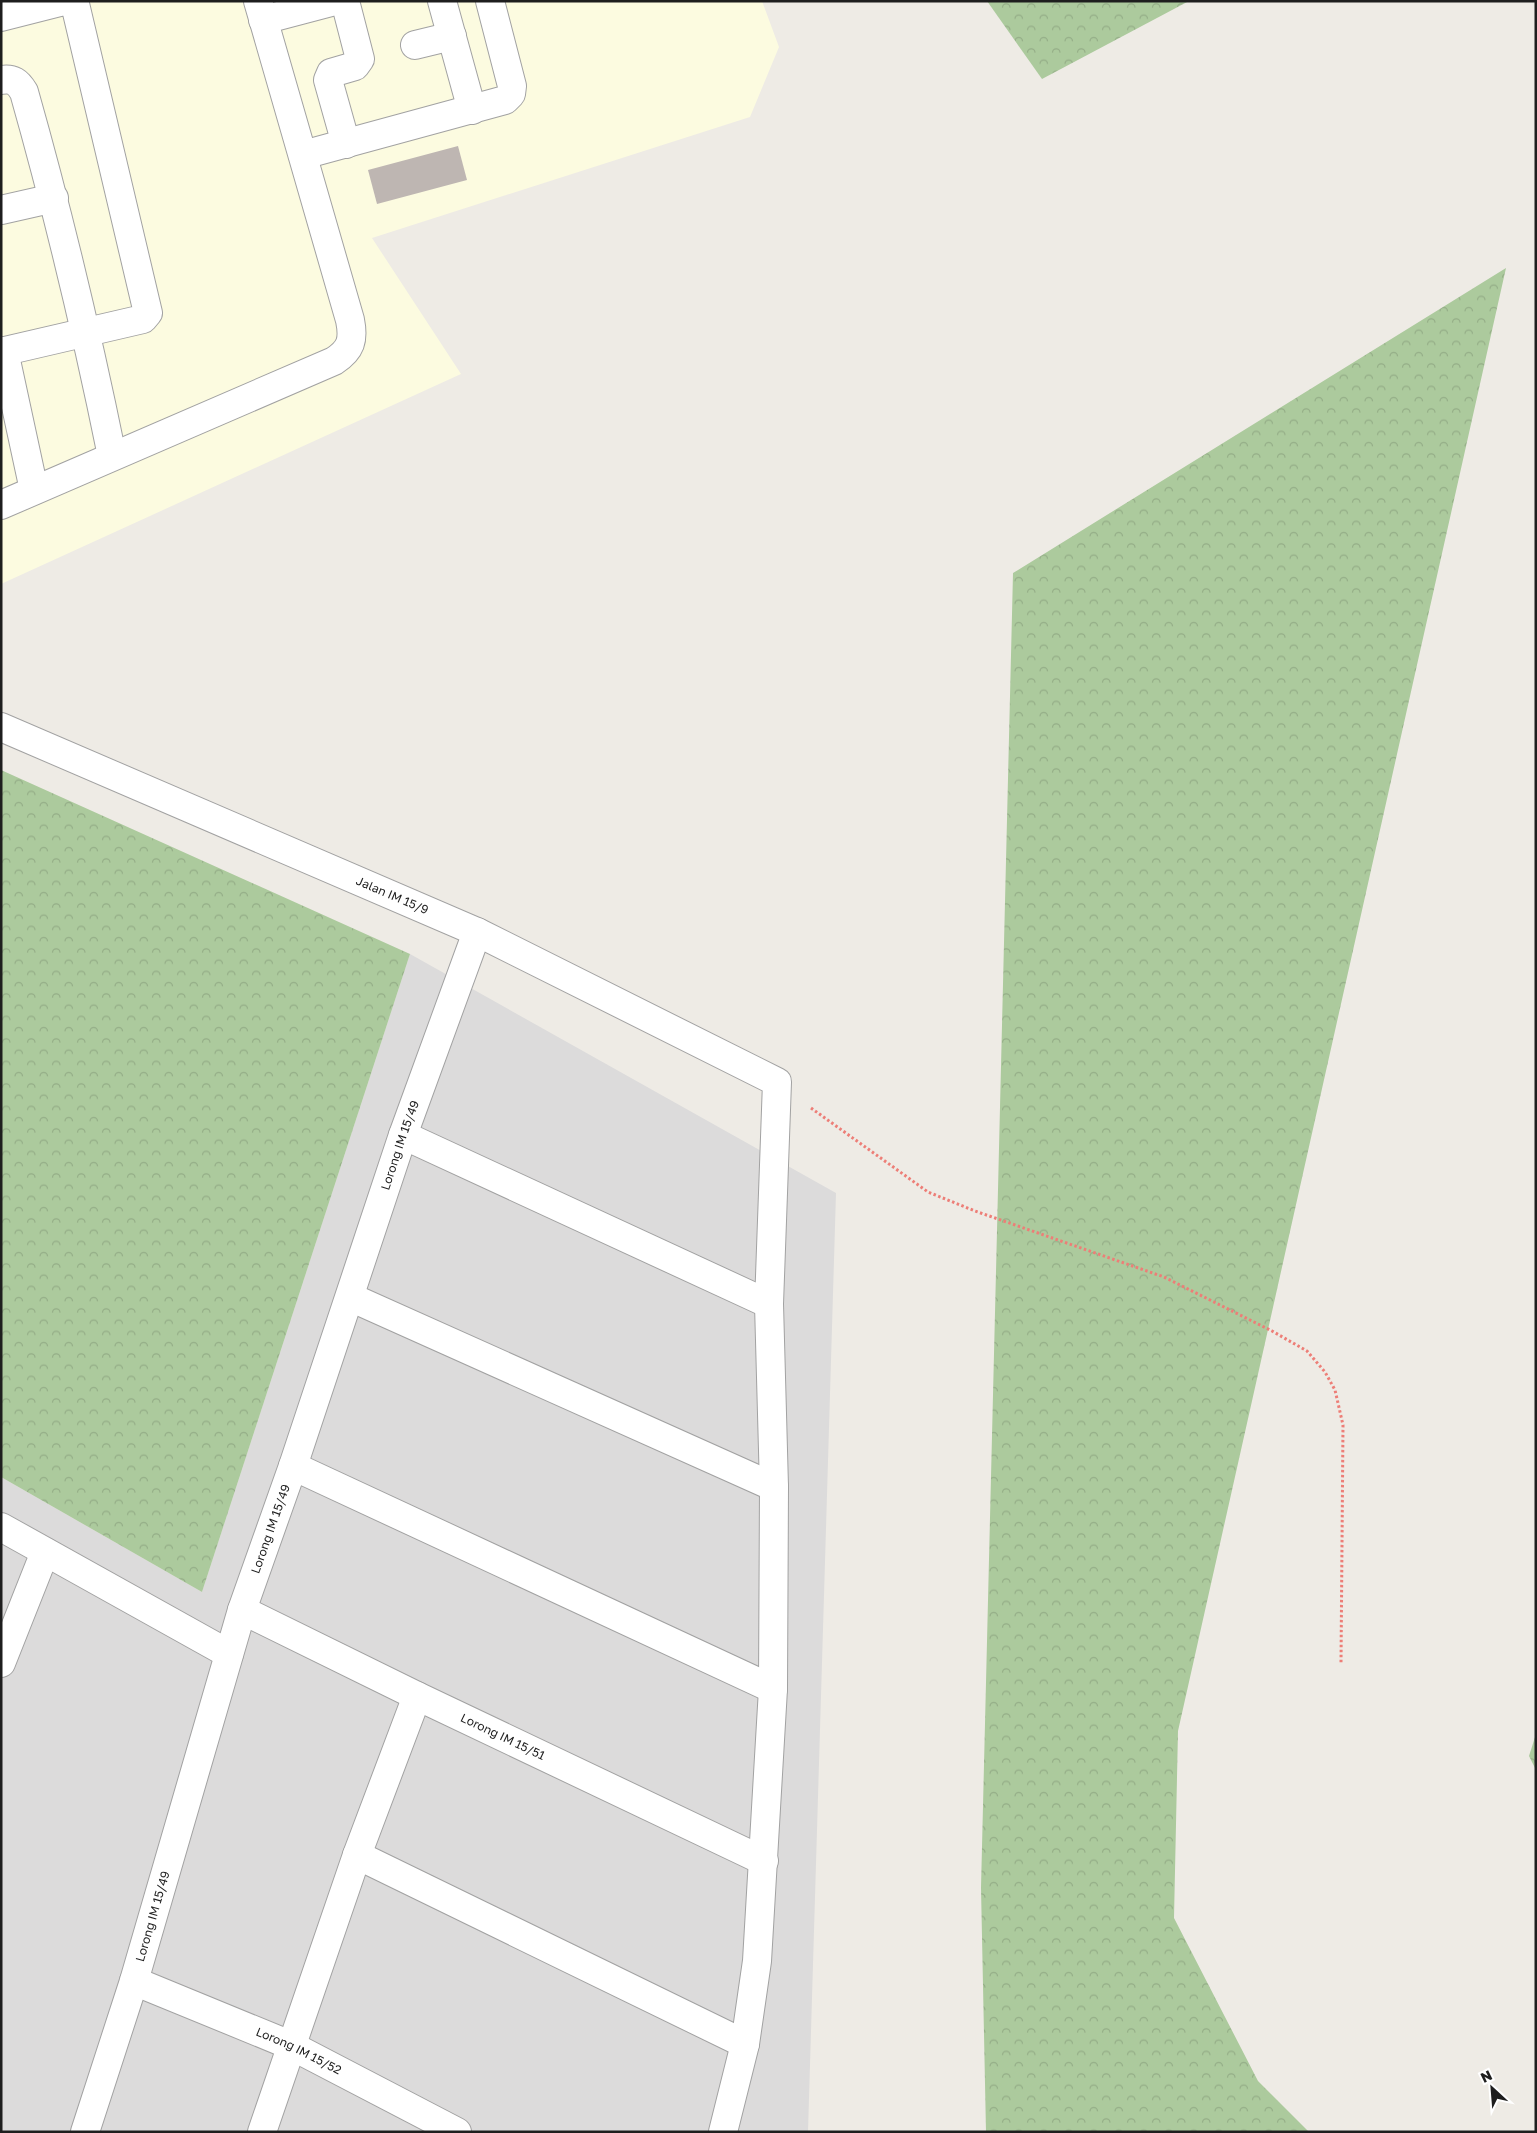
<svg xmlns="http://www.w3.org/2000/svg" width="1537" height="2133" font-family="'Golos Text',sans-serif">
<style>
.residential{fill:#dcdbdb}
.education{fill:#fcfbe0}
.forest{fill:url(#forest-crowns)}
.building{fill:#beb6b2}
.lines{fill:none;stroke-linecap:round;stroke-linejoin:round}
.minor-casing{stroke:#a2a2a2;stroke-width:30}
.path{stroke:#ed7e77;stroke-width:3;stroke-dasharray:2.5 2.5;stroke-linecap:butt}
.minor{stroke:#fff;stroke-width:28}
.labels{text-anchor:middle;stroke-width:5;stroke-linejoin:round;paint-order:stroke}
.street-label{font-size:12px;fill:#1e1e1e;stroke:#fff}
</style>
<defs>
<pattern id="forest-crowns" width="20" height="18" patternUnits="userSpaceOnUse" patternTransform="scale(1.25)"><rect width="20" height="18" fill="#acca9d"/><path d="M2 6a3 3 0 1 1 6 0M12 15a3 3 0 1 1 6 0" fill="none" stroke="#94ad87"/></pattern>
</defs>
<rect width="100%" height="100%" fill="#eeebe5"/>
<!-- residential -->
<polygon class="residential" points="410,954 836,1193 808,2132 1,2132 1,1477 202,1592"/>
<!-- education -->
<polygon class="education" points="1,1 762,1 779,47 750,117 372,238 461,374 1,584"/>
<!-- forest -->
<g class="forest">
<polygon points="987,1 1189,1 1042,79"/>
<polygon points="1506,268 1178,1731 1174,1918 1258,2081 1309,2132 986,2132 981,1888 1013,573"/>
<polygon points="1,770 410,954 202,1592 1,1477"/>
<polygon points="1536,1734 1536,1770 1529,1756"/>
</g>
<!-- building -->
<polygon class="building" points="458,146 467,180 377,204 368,170"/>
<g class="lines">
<!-- minor casing -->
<g class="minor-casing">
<g id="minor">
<polyline points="345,1 360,59 355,66 331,73 328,80 346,144"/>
<polyline points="442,1 472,110"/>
<polyline points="1,17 64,1 75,4 148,313 143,319 1,352"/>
<polyline points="263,20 335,1"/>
<polyline points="415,45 452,36"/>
<path d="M1 80C13 78 18 82 24 92 58 212 87 333 112 456"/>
<polyline points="303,155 505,100 511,94 512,86 490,1"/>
<polyline points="1,210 54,198"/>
<polyline points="4,351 34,490"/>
<path d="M1 505 334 361C351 350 354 340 350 320L258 1"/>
<path id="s1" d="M1 727 477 932 777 1082 769 1304 774 1487 773 1689 757 1961 745 2044 723 2132"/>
<polyline points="403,1135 769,1304"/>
<polyline points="350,1297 774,1487"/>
<polyline points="293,1466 773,1689"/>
<polyline points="1,1527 229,1654"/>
<path id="s2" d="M242 1610 417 1696 764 1861"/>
<polyline points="1,1663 45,1552"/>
<polyline points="357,1855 745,2044"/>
<path id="s3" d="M134 1981 290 2045 457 2132"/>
<path id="s4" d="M85 2132 134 1981 242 1610 293 1466 403 1135 477 932"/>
<polyline points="262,2132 357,1855 417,1696"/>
</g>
</g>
<!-- path -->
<polyline class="path" points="811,1108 928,1192 975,1211 1164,1277 1272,1331 1307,1351 1325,1372 1335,1390 1343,1425 1341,1663"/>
<!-- minor -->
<use href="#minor" class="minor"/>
</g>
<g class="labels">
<!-- street labels -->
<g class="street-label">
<text dy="4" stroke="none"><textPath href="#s1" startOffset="426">Jalan IM 15/9</textPath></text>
<text dy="4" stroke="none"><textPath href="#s4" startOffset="1036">Lorong IM 15/49</textPath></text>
<text dy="4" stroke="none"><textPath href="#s4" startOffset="631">Lorong IM 15/49</textPath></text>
<text dy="4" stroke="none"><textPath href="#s2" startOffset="290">Lorong IM 15/51</textPath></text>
<text dy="4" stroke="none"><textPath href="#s4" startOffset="226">Lorong IM 15/49</textPath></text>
<text dy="4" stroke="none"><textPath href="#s3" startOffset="179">Lorong IM 15/52</textPath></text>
</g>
</g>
<!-- border -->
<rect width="1537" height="2133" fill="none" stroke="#1e1e1e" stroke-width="5"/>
<!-- north arrow -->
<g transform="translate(1492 2088) rotate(334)" stroke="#ffffff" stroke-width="4" paint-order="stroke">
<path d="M0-4L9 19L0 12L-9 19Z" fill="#1e1e1e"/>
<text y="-8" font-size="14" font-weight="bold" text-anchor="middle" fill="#1e1e1e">N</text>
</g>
</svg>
